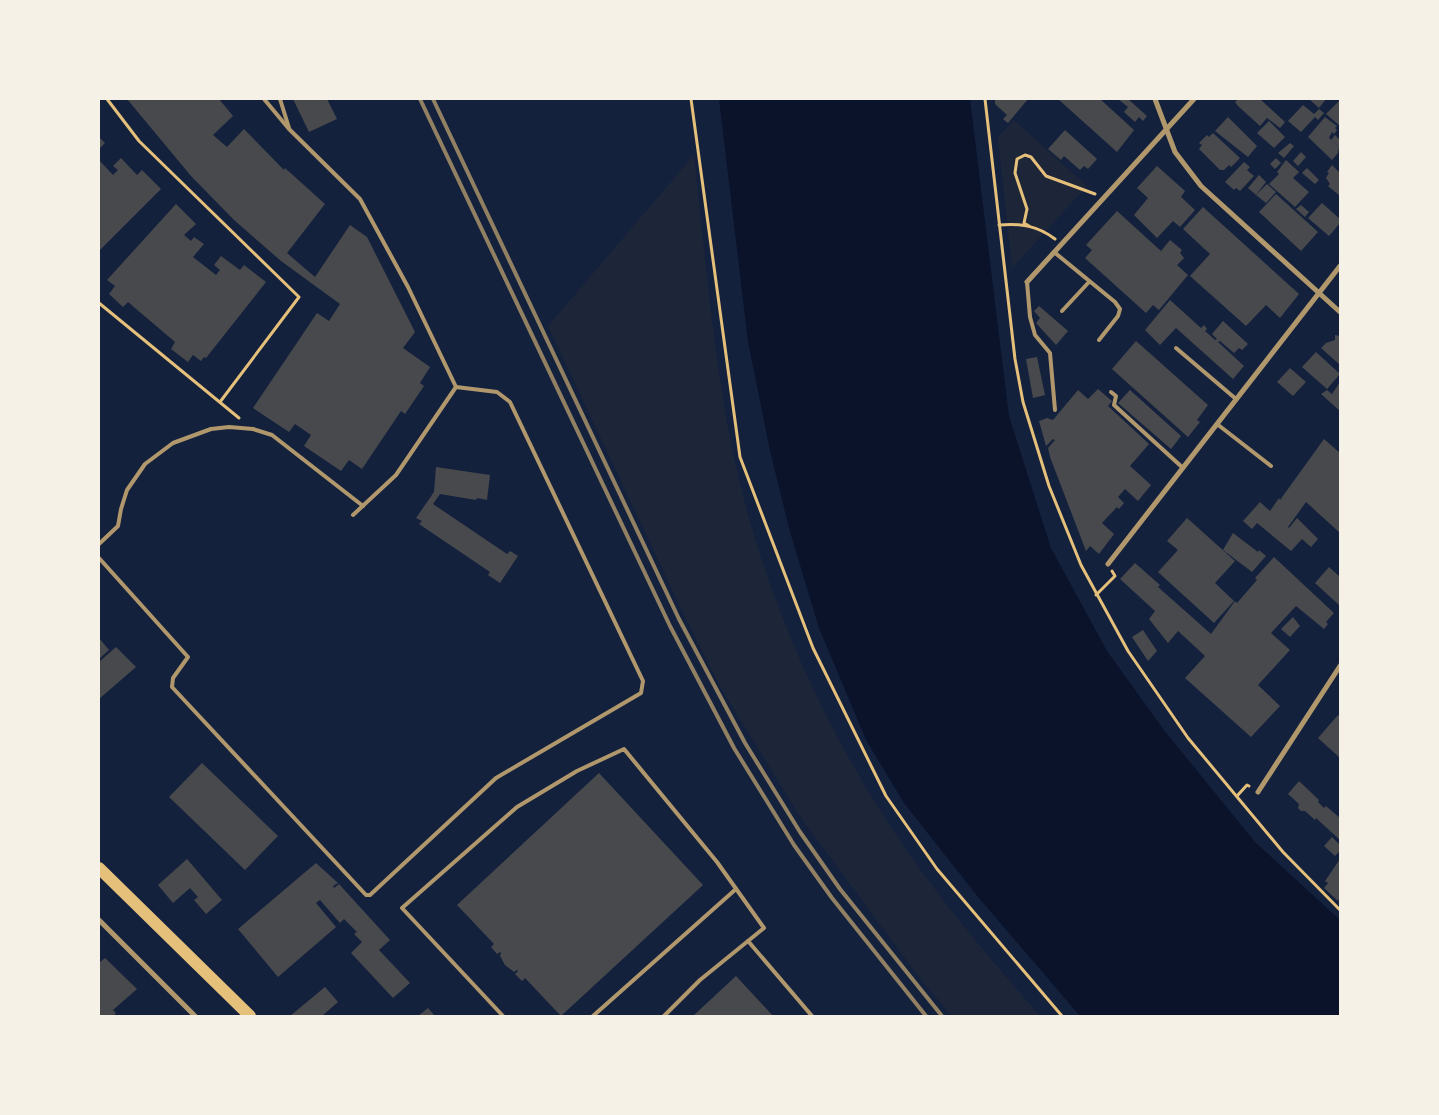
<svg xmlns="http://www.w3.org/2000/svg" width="1439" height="1115" font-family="Inter,sans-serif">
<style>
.green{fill:#1d2539}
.water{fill:#0b132b}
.building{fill:#48494c}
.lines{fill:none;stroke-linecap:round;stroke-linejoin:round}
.path{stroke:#e5c07b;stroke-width:3}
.service{stroke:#b1986c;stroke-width:4}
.minor{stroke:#b1986c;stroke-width:5}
.primary{stroke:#e5c07b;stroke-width:12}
.rail{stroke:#918062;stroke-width:4}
</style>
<rect width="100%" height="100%" fill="#14213d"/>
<!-- green -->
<g class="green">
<polygon points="1014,120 1087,186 1012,268 998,137"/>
<path d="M694 155C705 254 713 355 733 453 763 593 822 727 903 845 944 905 992 961 1040 1016H952L922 981 801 818 722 690 685 617 548 326Z"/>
</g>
<!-- water -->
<polygon class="water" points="719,99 970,99 1009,416 1051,548 1107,651 1164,730 1255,842 1340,920 1340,1016 1080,1016 978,897 904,803 866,740 819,628 790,532 770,451 748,342"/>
<!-- building -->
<g class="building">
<polygon points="127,99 219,99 233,116 213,135 227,147 244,129 284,170 285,168 325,204 287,253 315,277 350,225 367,237 415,332 403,348 430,367 420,383 424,386 405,414 401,411 362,469 349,460 341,471 304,446 311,435 295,424 289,432 253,408 317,313 329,321 340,304 281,261 234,220 191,176"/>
<polygon points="293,99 327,99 337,119 309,132"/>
<polygon points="995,99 1028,99 1008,123 1003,119 1007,115 995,104"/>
<polygon points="1058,99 1100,99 1134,130 1117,152"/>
<polygon points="1118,99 1128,99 1147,116 1143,121 1139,117 1135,122 1124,112 1128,107"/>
<polygon points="1238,99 1260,99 1285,122 1280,128 1267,118 1260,126 1238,106 1235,102"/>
<polygon points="1309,99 1326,99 1319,108"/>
<polygon points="1340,100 1340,126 1326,114"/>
<polygon points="1303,105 1314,114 1319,109 1324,113 1318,120 1315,117 1301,132 1288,121"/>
<polygon points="1228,117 1257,146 1248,157 1215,131"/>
<polygon points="1325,117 1337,126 1335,128 1337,130 1334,134 1332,132 1329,138 1339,147 1338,153 1332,160 1308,137"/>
<polygon points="1269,121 1285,137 1274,148 1257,133"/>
<polygon points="1065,130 1097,159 1088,169 1084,166 1080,170 1064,156 1061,160 1048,149"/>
<polygon points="1213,133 1240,158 1231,167 1229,165 1224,170 1220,170 1199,149 1202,145 1199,143 1207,135 1209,137"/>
<polygon points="1335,135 1340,140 1339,147 1331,140"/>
<polygon points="99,137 105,143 99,149"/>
<polygon points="1290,143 1294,146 1284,158 1278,153"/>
<polygon points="1301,152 1306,157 1298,166 1293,161"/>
<polygon points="121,158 137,175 142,170 161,189 99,251 99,160 113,175 118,170 113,166"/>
<polygon points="1276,158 1281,163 1275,169 1270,164"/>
<polygon points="1286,160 1299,172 1293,178 1309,192 1295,207 1269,184 1279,174 1277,172"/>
<polygon points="1244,162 1250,167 1247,170 1254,176 1240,191 1236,188 1234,190 1225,182"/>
<polygon points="1332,165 1340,173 1340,196 1328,186 1330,184 1326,178 1329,173 1327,172"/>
<polygon points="1157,166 1185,191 1181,197 1195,210 1180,227 1173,221 1157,238 1134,215 1148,198 1137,188"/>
<polygon points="1307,168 1319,180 1315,184 1302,173"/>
<polygon points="1259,175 1266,182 1256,195 1248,188"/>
<polygon points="1267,184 1276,192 1266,203 1256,195"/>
<polygon points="1276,194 1318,232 1301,251 1259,212"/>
<polygon points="1322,203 1340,219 1340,223 1329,236 1308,218"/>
<polygon points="176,204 196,224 184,235 191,241 194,237 204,244 193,257 216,275 220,270 214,265 221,256 240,270 244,265 266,282 206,358 204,357 201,361 193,355 188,362 171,349 175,342 128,302 123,307 109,294 115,286 107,280"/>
<polygon points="1301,205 1309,212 1305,217 1296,209"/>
<polygon points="1203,207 1299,294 1280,318 1266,305 1246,326 1190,276 1210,254 1183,229"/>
<polygon points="1117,211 1161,251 1170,240 1182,250 1180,253 1184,258 1177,265 1188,275 1159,310 1153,305 1146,313 1085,258 1092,250 1086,245"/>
<polygon points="1170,300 1201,328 1204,325 1207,329 1205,331 1215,340 1217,339 1212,334 1223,321 1248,344 1242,350 1239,348 1234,353 1220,341 1218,342 1244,366 1233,379 1176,328 1160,345 1145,330"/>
<polygon points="1039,306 1068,331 1056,345 1036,323 1040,318 1034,311"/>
<polygon points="1335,335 1340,336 1340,365 1321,348 1326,343 1335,340"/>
<polygon points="1136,341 1208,405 1197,420 1200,422 1188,437 1112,369"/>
<polygon points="1316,352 1340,374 1327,389 1302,367"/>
<polygon points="1037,357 1045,395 1033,398 1026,359"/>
<polygon points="1290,368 1306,382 1293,396 1277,382"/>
<polygon points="1340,382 1340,411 1321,394 1327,390 1332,394"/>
<polygon points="1098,389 1112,401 1108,406 1149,444 1130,466 1151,485 1138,501 1125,489 1118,497 1124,503 1119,509 1117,507 1102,523 1114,534 1099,554 1090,546 1086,551 1050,457 1048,448 1055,440 1053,439 1046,446 1039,421 1047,418 1053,420 1078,390 1088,399"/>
<polygon points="1130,390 1181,436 1171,449 1118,403"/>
<polygon points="1324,439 1340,453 1340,533 1306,502 1288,527 1289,528 1297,518 1318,539 1311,547 1302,539 1291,551 1257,523 1252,529 1243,521 1260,502 1270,511 1279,498 1280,500"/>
<polygon points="436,467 490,475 487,500 477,498 476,500 440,494 433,504 507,554 510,551 518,556 500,583 488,575 490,572 419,524 422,521 416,518 434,492"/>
<polygon points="1187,518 1235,561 1215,583 1234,601 1214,623 1158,572 1178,550 1167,541"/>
<polygon points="1233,533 1258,552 1259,550 1266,556 1252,572 1223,550"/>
<polygon points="1274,557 1334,613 1326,622 1328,624 1324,629 1296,606 1271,633 1290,650 1258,685 1280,706 1251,737 1185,678 1205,656 1178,631 1168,643 1149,619 1155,611 1120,579 1135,563 1160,585 1158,587 1211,634 1235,601 1237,603 1257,580 1255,578"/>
<polygon points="1329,567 1340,577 1339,605 1315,583"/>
<polygon points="1293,617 1300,626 1290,637 1281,629"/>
<polygon points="1143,630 1157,651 1148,661 1132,637"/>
<polygon points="99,638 109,650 99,659"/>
<polygon points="116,647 136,667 99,699 99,662"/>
<polygon points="1338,715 1340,717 1340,758 1318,738"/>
<polygon points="202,763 278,836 245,870 169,797"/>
<polygon points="599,773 703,885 561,1016 525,978 522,981 515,974 518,971 517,970 514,972 505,965 500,956 501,953 500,952 497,954 491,947 494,944 457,905"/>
<polygon points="1299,781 1319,800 1318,802 1324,808 1326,806 1340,818 1340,840 1316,818 1315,820 1305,811 1301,811 1298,808 1299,804 1288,794"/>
<polygon points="1332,837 1340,845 1340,851 1335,856 1324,846"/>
<polygon points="187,859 222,900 206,914 194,900 198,897 190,888 173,903 158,885"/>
<polygon points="1340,859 1340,897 1338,901 1324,888 1328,883 1325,881"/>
<polygon points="316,863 338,883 333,886 334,888 339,884 390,940 379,950 410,983 393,998 351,953 362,942 354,934 357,932 344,919 340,923 320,900 316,903 336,927 278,977 238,929"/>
<polygon points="105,958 137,989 113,1010 116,1013 113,1016 99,1016 99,963"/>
<polygon points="736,976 773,1016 693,1016"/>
<polygon points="325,987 338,1002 322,1016 290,1016"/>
<polygon points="428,1008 435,1016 418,1016"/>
</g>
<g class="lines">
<!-- path -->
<g class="path">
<polyline points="107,99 139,141 299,297 220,402"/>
<polyline points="691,99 740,457 813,648 886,796 937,869 1062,1016"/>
<polyline points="985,99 1015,359 1023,402 1049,486 1081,565 1128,651 1188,738 1283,852 1340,910"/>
<path d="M999 225C1021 223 1038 226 1055 239"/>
<polyline points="1029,226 1024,223 1027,209 1015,173 1017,159 1025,155 1031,157 1046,176 1095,194"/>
<polyline points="99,303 239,418"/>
<polyline points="1096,595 1115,576 1112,571"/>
<polyline points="1237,796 1247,785 1249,786"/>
</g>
<!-- service -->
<g class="service">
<polyline points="264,99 289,129 360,199 408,287 456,387 396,475 353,515"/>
<polyline points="280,99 289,128"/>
<polyline points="1054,252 1115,302 1120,309 1118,316 1099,340"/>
<polyline points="1027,282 1030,317 1035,335 1050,353 1055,410"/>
<polyline points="1062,311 1089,282"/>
<polyline points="1176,348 1236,399"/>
<polyline points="1111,392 1116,396 1114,405 1183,468"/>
<polyline points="1217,424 1271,466"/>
<polyline points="99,544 118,526 121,509 127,490 145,464 173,443 211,429 229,427 253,429 272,435 363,506"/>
<polyline points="99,558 188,657 173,678 172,687 366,895 370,895 496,778 641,693 643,681 510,402 497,392 456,387"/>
<polyline points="748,941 812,1016"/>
<polyline points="503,1016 402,908 517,807 577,771 624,749 717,862 764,928 700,980 664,1016"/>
<polyline points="593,1016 736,889"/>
</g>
<!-- minor -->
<g class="minor">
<polyline points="1155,99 1175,152 1201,186 1340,312"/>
<polyline points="1027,282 1194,99"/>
<polyline points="1108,564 1340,266"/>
<polyline points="1258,792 1340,666"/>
<polyline points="99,920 195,1016"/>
</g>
<!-- primary -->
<polyline class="primary" points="99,868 250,1016"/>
<!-- rail -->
<g class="rail">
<polyline points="420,99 670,626 734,748 794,845 832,898 926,1016"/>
<polyline points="433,99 679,619 745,743 800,832 840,889 942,1016"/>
</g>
</g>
<!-- border -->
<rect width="1439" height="1115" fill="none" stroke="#f6f1e7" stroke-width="200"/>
</svg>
